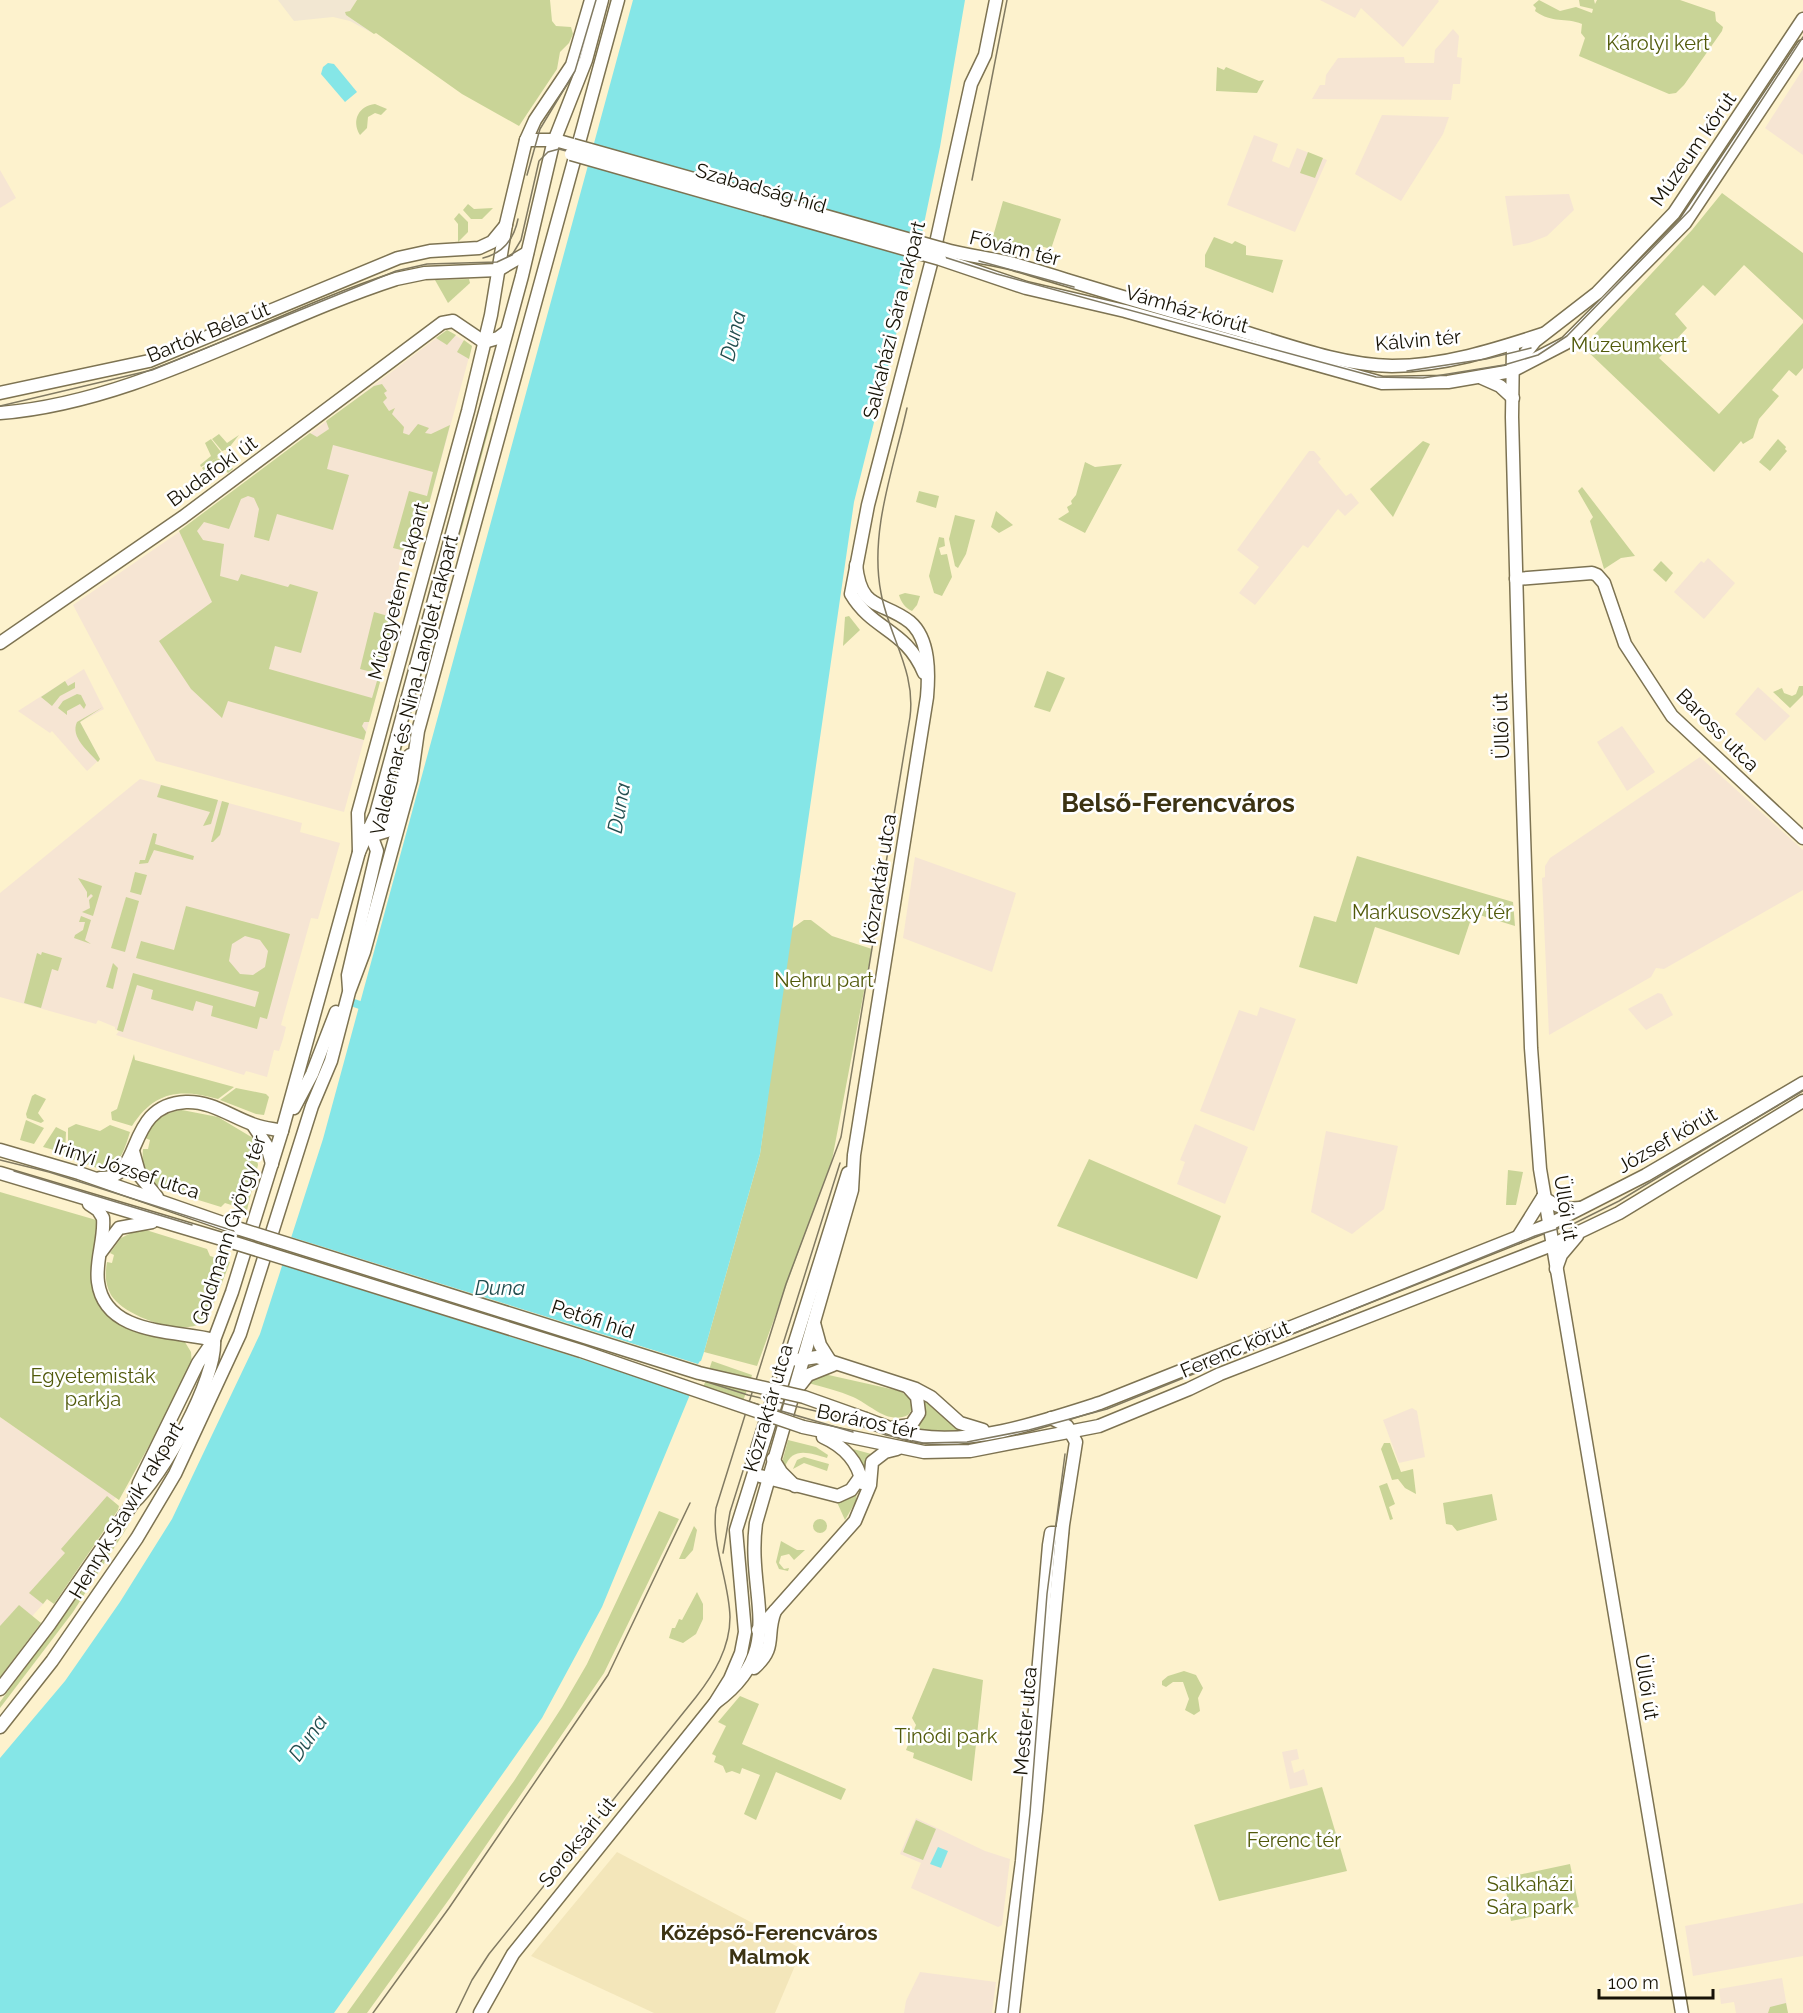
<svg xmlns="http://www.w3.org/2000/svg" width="1803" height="2013" font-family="Raleway,sans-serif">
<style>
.built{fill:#f3e6ba}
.industrial{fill:#f2e7d2}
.education{fill:#f6e5d3}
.green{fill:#c9d497;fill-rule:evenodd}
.water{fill:#85e6e7}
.pier{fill:#fdf2cd}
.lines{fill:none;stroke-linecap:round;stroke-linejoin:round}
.canal{stroke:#85e6e7;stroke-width:8}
.secondary-casing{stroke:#7d7352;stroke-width:15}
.secondary{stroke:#fff;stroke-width:12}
.tram{stroke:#817a62;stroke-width:1.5}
.secondary-bridge-casing{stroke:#7d7352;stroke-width:15;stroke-linecap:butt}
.secondary-bridge{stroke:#fff;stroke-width:12}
.labels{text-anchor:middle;stroke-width:5;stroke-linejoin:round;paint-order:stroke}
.park-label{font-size:20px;fill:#515a0b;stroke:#fff}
.street-label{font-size:20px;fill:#171306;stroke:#fff}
.water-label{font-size:21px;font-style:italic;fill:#224e4f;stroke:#fff}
.neighbourhood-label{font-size:21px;font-weight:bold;fill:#3c3313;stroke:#fff}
.district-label{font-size:26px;font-weight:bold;fill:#3c3313;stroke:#fff}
</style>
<rect width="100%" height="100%" fill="#fdf2cd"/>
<!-- built -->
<polygon class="built" points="617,1852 802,1949 775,2013 654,2013 531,1956"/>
<!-- industrial -->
<polygon class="industrial" points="278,0 357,0 348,15 374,34 350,21 333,17 294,21"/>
<!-- education -->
<g class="education">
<polygon points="1320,0 1438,0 1439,1 1403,47 1361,8 1355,18"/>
<polygon points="1453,29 1459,36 1457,57 1462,58 1460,84 1453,84 1451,100 1312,99 1320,85 1325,85 1326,75 1338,58 1404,57 1405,63 1434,63 1435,50"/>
<polygon points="1803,69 1803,155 1765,128"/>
<polygon points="1382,115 1449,117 1443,134 1401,201 1355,174"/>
<polygon points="1254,135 1278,144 1272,161 1289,168 1297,148 1327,160 1295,232 1227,205"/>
<polygon points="0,170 16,198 0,208"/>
<polygon points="1569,194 1574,210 1547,236 1529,243 1513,246 1505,196"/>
<polygon points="447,330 472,346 418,545 407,546 400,563 387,620 395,628 344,812 156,761 73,605 182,530"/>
<polygon points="1309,451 1314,451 1321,459 1318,462 1346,496 1351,493 1359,503 1345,516 1338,509 1308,548 1303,545 1255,605 1239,593 1259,567 1237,550"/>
<polygon points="1708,558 1735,583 1704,619 1674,592 1701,561 1704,563"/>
<polygon points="84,669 104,709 80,722 100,759 87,771 52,731 50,733 18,711"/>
<polygon points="1758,687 1790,716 1765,741 1735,714"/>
<polygon points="1622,726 1655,772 1627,791 1597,742"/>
<polygon points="1700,757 1803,850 1803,890 1664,969 1656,968 1651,977 1549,1035 1542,878 1545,877 1545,866 1550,858"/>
<polygon points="140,779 302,823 300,832 340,843 318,919 311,918 281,1025 286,1027 283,1039 279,1051 274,1050 267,1077 246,1071 244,1075 116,1035 119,1031 115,1029 115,1027 98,1020 96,1024 0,997 0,893"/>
<polygon points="915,857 1016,893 992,972 903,938"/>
<polygon points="1658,993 1662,994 1673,1015 1646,1030 1628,1009"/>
<polygon points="1260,1007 1296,1019 1254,1131 1200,1111 1239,1010 1257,1016"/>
<polygon points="1195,1124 1248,1147 1225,1204 1177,1184 1185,1162 1180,1160"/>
<polygon points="1326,1131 1398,1146 1384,1209 1352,1234 1311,1212"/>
<polygon points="1412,1408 1417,1411 1425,1457 1399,1463 1383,1420"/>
<polygon points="0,1417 116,1497 43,1604 0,1652"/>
<polygon points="1297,1749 1299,1759 1291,1761 1294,1773 1304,1769 1308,1785 1290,1789 1282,1752"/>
<polygon points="916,1818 985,1851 1010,1859 1002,1925 998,1927 911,1888 921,1863 900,1854"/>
<polygon points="1803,1903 1803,1956 1693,1976 1685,1926"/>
<polygon points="920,1972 996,1982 992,2013 904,2013 906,2001"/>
<polygon points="1782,1978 1788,2013 1736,2013 1734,2002 1721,2004 1719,1989"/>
</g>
<!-- green -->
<g class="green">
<polygon points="357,0 550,0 552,21 556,26 571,27 573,34 569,43 560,52 557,69 519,126 462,94 376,33 374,34 346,15 345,12 350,11"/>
<path d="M1539 0 1560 11 1576 7 1592 13 1593 9 1580 6 1579 0H1594L1595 4 1597 0H1680L1715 12 1716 21 1723 27 1722 31 1684 85 1676 93 1669 94 1579 56 1585 38 1581 33 1582 24C1565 17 1553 24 1535 11L1536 8 1533 5Z"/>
<polygon points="1217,67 1224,70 1226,67 1259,81 1264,80 1257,93 1216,91"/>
<path d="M375 104 387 109 381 115 375 113 368 117 367 128 360 135C351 120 359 106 375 104Z"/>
<polygon points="1308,152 1323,158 1315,178 1300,173"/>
<polygon points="1722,193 1803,253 1803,320 1744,265 1715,296 1703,285 1675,314 1687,328 1659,358 1719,414 1803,323 1803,368 1796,376 1789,370 1772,390 1779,396 1759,419 1753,438 1743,444 1741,441 1714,472 1583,347 1692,230"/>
<polygon points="1003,201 1061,219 1051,249 1040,246 1036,252 992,240"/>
<polygon points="468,204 474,209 493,208 482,219 471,219 463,210"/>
<polygon points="459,213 468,222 468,232 458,242 458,224 454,219"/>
<polygon points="1214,237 1232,244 1235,241 1246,246 1246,255 1283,260 1273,293 1205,267 1205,255"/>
<polygon points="469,279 470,283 448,303 435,280"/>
<polygon points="447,330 456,335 447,345 436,338"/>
<polygon points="464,340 472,346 469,359 457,352"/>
<polygon points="382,384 387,391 384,393 387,398 383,402 389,411 395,408 392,414 404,427 403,433 409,435 418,424 429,428 425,433 431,434 450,425 418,545 409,545 405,551 393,548 409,491 427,496 433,472 333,445 327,469 349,475 333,530 277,514 269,541 254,537 259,509 254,498 248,496 241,499 229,529 204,522 197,531 203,540 224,544 220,576 238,581 241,574 288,587 290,584 318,592 301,653 275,646 269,669 372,698 379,674 360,669 374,612 388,616 388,624 395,628 369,722 364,722 362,726 366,732 364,740 228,701 222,718 191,689 159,641 212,602 179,531 310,433 317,437 329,429 326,421 374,386"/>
<polygon points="489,417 492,418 447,583 442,589"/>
<polygon points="219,434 227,443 239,435 228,449 222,451 212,439"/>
<polygon points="211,439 221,452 220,456 201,467 200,465 211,456 205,443"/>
<polygon points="1778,439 1786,447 1785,449 1787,451 1770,471 1759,462"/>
<polygon points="1423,441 1430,444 1393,517 1370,489"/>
<polygon points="216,458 227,461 233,469 228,473 217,462 205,472 202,468"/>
<polygon points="1085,462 1095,467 1122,464 1085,533 1058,519 1069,512 1067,507 1072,504 1071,501 1076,495"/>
<polygon points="1582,487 1635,556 1621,558 1604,569 1590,521 1593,517 1578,491"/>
<polygon points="919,491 939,496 936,508 916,502"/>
<polygon points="996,511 1013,525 999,533 991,527"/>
<polygon points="955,515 975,520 966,554 958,568 955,566 949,539"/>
<polygon points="939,537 944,538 945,546 939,548 941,555 947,554 952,577 942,596 934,593 929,576"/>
<polygon points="1661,561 1673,573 1666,582 1653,570"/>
<path d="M905 593 920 596 917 605 912 611C905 608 901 602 899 595Z"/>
<polygon points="439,603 440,607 384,815 381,815"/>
<polygon points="849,616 860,630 843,646 845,617"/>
<polygon points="1047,671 1065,678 1050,712 1034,707"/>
<polygon points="65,681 68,686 75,682 75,688 60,696 52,706 41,697"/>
<polygon points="1799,686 1803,686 1803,695 1790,708 1773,692 1782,688 1784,693 1792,696 1796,694"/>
<polygon points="77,694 81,695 86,705 84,709 80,704 67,711 67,715 58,708 63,701"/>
<path d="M103 707 80 722 100 759 98 762C88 751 70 737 77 722Z"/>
<polygon points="161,785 218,800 211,824 203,826 210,812 157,797"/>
<polygon points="222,801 229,803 220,835 213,842 211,842"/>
<polygon points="153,833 157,834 155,844 194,856 193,860 154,850 148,863 139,864 140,860 145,860"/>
<polygon points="1357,856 1513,902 1515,926 1473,913 1459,955 1375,927 1357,984 1299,967 1314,916 1336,922"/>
<polygon points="135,872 147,875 141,895 130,892"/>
<polygon points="78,878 102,886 93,916 82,912 90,908 89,900 93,896 91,894 87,898 87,892"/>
<polygon points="126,897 139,901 125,952 111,948"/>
<path d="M186 906 290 934 267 1019 260 1017 257 1029 211 1016 213 1006 196 1001 193 1011 151 999 153 990 137 985 123 1032 117 1030 133 973 255 1007 259 992 136 958 141 941 174 950ZM245 936 260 940 268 951 265 967 253 975 240 974 229 961 232 944Z"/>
<polygon points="81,916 91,920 85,940 91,944 74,938 75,935 83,930 85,922 79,922"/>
<polygon points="804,920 811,920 832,936 872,949 832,1160 757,1366 704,1352 760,1154 790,930"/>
<polygon points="42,952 62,958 58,971 52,969 41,1008 24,1003 37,953 41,955"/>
<polygon points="113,963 118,968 113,989 106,987"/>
<path d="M134 1054 135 1060 234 1087 218 1099C179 1088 154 1092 132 1126L112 1120 111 1112 117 1109Z"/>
<polygon points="236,1088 266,1094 269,1097 264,1115 256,1114 220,1100"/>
<polygon points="35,1094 46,1099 38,1113 44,1121 41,1123 27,1118 26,1114 32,1096"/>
<path d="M182 1110 218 1117 253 1138 258 1165 247 1210 225 1203 221 1207 166 1190C147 1182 141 1169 143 1149H148L150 1140 145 1138C152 1121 163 1113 182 1110Z"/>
<polygon points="26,1120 44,1128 34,1144 20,1140"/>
<path d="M76 1124 100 1131 110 1125 130 1132C126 1145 120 1166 106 1171L68 1158V1128Z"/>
<polygon points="56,1127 66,1132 65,1153 43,1147"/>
<polygon points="1089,1159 1221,1216 1197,1279 1057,1226"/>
<polygon points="1508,1170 1523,1172 1516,1205 1506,1205"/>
<polygon points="0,1192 103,1222 97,1275 116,1313 180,1334 191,1352 192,1368 119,1500 0,1417"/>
<path d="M137 1230H146L207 1249 210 1256 230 1262 215 1301 202 1323C179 1336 124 1316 111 1295 105 1284 105 1274 107 1262L112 1263 114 1255 110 1253 121 1238Z"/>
<polygon points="712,1361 752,1375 740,1410 700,1397"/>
<path d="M824 1374 900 1391 910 1398 913 1408 908 1415C888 1425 871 1405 853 1397 839 1391 823 1387 808 1383Z"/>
<polygon points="924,1395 965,1432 917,1433 914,1427 926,1416"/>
<path d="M788 1440 816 1447 828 1455 827 1458C810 1453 792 1446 785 1467L781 1466Z"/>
<polygon points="1384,1443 1390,1443 1401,1472 1413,1469 1416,1494 1405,1488 1398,1479 1392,1480 1381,1449"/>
<polygon points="853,1449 875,1455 866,1476"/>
<polygon points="804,1457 829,1464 827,1471 804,1463 793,1469 797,1460"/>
<polygon points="1387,1483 1395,1504 1389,1507 1393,1519 1390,1520 1379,1486"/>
<polygon points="857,1489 856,1501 845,1520 836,1500"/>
<polygon points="1492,1494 1497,1520 1457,1531 1452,1525 1446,1524 1443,1503"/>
<polygon points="107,1496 119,1506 118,1510 54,1604 47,1599 43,1604 29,1593 65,1553 61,1549"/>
<polygon points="659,1511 679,1519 604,1673 450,1898 367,2013 347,2013 514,1781 562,1707 587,1664"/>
<circle cx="820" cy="1526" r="7"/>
<polygon points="130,1523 73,1612 0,1708 0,1702"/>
<polygon points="694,1526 697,1530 693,1550 685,1559 679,1559"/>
<polygon points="781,1541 797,1550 805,1550 794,1560 789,1554 781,1556 779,1563 784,1569 789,1568 788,1571 779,1569 776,1562"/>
<polygon points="697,1592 703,1604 703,1619 696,1634 683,1643 669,1638 672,1628 675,1628 679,1619 682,1620"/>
<polygon points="19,1605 41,1623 0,1677 0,1626"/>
<polygon points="933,1668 983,1680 972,1781 913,1758 914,1753 906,1750 916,1725 912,1718"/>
<polygon points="1184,1671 1196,1675 1203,1688 1198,1698 1200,1711 1194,1715 1185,1710 1189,1699 1183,1682 1173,1682 1166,1687 1162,1685 1162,1681 1168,1676"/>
<polygon points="740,1696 759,1704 742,1744 846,1789 841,1800 776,1772 756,1820 744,1814 760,1775 742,1768 740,1774 732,1771 726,1773 723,1766 714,1762 716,1756 712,1754 726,1726 718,1722"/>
<polygon points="1322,1787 1347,1871 1219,1901 1194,1825"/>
<polygon points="916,1820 936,1829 923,1860 903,1852"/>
<polygon points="1570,1864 1579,1907 1511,1921 1504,1878"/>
<polygon points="1786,2003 1788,2013 1768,2013 1770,2007"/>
</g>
<!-- water -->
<g class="water">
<polygon points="633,0 965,0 940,147 911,286 908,287 854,502 760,1154 704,1352 689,1397 602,1607 542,1718 334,2013 0,2013 0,1758 65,1681 120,1602 172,1519 260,1334 323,1139"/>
<polygon points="328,63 334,64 357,92 345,102 321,74 323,67"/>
<polygon points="938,1847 948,1851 941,1868 930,1864"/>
</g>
<!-- pier -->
<polygon class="pier" points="288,1236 698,1364 700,1361 704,1362 691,1399 691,1395 578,1358 279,1264"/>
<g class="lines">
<!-- canal -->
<polyline class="canal" points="354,1003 371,1009"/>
<!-- secondary casing -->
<g class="secondary-casing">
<g id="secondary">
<polyline points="526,140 555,140 573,145"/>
<path d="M943 249C967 256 991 258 1014 264 1084 285 1154 307 1224 326 1278 341 1336 365 1392 366 1444 366 1494 350 1543 334"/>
<polyline points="940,259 1026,288 1125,311 1382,383 1448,382 1512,371 1566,343 1685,223 1803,46"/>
<polyline points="1513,345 1512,417 1519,682 1531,1048 1540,1169 1682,2013"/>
<polyline points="1512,370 1535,341 1597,293 1674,213 1803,19"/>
<polyline points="1482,378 1500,386 1513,398"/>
<polyline points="0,393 149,361 398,258 430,251 479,248 492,242 506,225"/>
<path d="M0 413C138 402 266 321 396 279L425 273 498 270 527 253"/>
<polyline points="1516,579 1592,573 1597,575 1604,583 1625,644 1672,716 1803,838"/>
<polyline points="0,643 183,517 442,323 453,321 484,342 498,338 506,332"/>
<path d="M924 673C906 629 873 631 851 594L868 505 934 252 971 84 985 55 996 0"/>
<polyline points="365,830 377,834 387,831 410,755"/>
<polyline points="359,852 358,813 468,411 491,315 506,224 526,140 535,120 572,65 591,0"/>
<polyline points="349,989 348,975 377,851 370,832"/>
<polyline points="294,1108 312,1074 336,1012"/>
<polyline points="253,1125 267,1146 272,1164"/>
<polyline points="0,1150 79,1173 240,1229"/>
<polyline points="133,1151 140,1176 157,1197"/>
<polyline points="0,1173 235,1243"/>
<path d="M100 1178C145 1180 123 1105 186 1102 212 1101 231 1117 255 1125 264 1128 273 1129 282 1131"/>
<path d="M1543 1197C1555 1206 1565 1210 1580 1208"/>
<path d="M89 1204 98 1210 103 1218C105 1239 95 1261 98 1282 105 1336 176 1330 214 1340"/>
<polyline points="1518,1237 1543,1197"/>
<polyline points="101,1252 119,1228 152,1222"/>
<polyline points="1556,1269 1561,1255 1577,1236"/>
<polyline points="814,1323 820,1345 832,1364"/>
<polyline points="797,1360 817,1357 916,1389 931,1397 960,1423 983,1430"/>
<polyline points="797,1389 808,1375 833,1365"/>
<path d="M866 1419C883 1425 901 1434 919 1436 976 1445 1046 1420 1100 1403L1548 1225 1646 1175 1803 1083"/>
<polyline points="803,1427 924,1452 970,1451 1099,1426 1189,1389 1220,1374 1552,1245 1619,1213 1803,1101"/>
<polyline points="895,1427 911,1425 919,1413 917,1397 908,1387"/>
<path d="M823 1437C843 1446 858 1461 862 1483"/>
<polyline points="773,1459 781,1472 795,1486"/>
<polyline points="760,1476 838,1496 851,1490 861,1476"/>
<polyline points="133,1503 139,1483 198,1363 214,1340 232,1292 282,1131 359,852 376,814 522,276 553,144 586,60 602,0"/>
<polyline points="758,1630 855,1521 870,1485 872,1462 885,1452 897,1449"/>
<path d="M754 1668C778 1647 765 1636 775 1611"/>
<path d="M0 1689 49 1625 133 1503C162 1477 217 1379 214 1340"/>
<path d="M715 1703C789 1649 746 1598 756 1523L852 1190 854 1155 927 697C929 674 930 639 910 622 882 600 861 612 856 565"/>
<polyline points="0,1727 52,1661 137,1538 175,1474 240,1334 312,1106 331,1061 349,992 364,952 411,780 418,731 618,0"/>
<polyline points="480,2013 513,1954 715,1703 730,1679 741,1653 745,1632 736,1530 848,1173"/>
<polyline points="1002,2013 1022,1861 1049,1545 1051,1533 1062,1533"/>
<polyline points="1013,2013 1036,1811 1063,1525 1076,1442 1067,1426 1051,1418"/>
</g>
</g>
<!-- secondary -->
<use href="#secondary" class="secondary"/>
<!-- tram -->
<g class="tram">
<polyline points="527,175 540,129 575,71 596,0"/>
<polyline points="972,180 1007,0"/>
<path d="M483 258C504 253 514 239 518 219"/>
<polyline points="979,261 1074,287"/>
<polyline points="1407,371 1486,359 1531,348"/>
<polyline points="0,406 152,370 396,271 427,264 497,262 512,255 521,240 539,161 548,152 559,149 941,256 997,274 1376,377 1423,378 1504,365 1538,355 1567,336 1690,210 1803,37"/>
<polyline points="0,1160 49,1172 748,1395 828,1414 886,1435 923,1443 967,1442 1029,1430 1107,1409 1535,1236 1573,1224 1619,1201 1803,1090"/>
<polyline points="14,1171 192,1225"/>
<polyline points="747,1401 853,1432"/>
<polyline points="723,1553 730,1512 840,1163"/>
<polyline points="373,2013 449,1908 608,1675 690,1503"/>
<path d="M456 2013 472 1980 489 1954 696 1697C714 1674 730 1648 730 1617 729 1580 711 1546 716 1508L786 1284 841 1137 910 717C916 671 889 637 881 593 869 532 894 467 907 408"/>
<polyline points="1008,2013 1030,1813 1047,1594 1065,1454"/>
</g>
<!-- secondary-bridge casing -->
<g class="secondary-bridge-casing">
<g id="secondary-bridge">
<polyline points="573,145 943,249"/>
<polyline points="571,154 940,259"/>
<polyline points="240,1229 699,1373 804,1397 866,1419"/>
<polyline points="235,1243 581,1351 803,1427"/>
</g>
</g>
<!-- secondary-bridge -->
<use href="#secondary-bridge" class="secondary-bridge"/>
</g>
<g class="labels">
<!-- park labels -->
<g class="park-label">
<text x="1658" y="50">Károlyi kert</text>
<text x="1629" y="352">Múzeumkert</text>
<text x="1432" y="919">Markusovszky tér</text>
<text x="824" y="987">Nehru part</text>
<text x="93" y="1383">Egyetemisták<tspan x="93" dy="23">parkja</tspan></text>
<text x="946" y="1743">Tinódi park</text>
<text x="1294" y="1847">Ferenc tér</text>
<text x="1530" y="1891">Salkaházi<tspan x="1530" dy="23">Sára park</tspan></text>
</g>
<!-- street labels -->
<g class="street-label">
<text transform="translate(1693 149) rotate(-55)" y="7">Múzeum körút</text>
<text transform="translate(761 188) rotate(16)" y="7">Szabadság híd</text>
<text transform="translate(1015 248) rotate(14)" y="7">Fővám tér</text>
<text transform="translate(1187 309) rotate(16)" y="7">Vámház körút</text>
<text transform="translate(894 320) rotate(-76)" y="7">Salkaházi Sára rakpart</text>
<text transform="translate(208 332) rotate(-22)" y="7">Bartók Béla út</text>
<text transform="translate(1418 340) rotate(-5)" y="7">Kálvin tér</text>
<text transform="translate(212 471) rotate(-36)" y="7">Budafoki út</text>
<text transform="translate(398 591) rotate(-75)" y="7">Műegyetem rakpart</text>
<text transform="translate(414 685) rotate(-76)" y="7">Valdemar és Nina Langlet rakpart</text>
<text transform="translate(1501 726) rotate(-92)" y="7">Üllői út</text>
<text transform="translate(1718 730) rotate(45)" y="7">Baross utca</text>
<text transform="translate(879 879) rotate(-81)" y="7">Közraktár utca</text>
<text transform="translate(1667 1140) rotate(-30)" y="7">József körút</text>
<text transform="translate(127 1169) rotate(18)" y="7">Irinyi József utca</text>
<text transform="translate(1566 1208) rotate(81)" y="7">Üllői út</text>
<text transform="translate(229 1230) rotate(-72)" y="7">Goldmann György tér</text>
<text transform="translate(593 1319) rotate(18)" y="7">Petőfi híd</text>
<text transform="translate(1235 1349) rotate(-23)" y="7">Ferenc körút</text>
<text transform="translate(768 1408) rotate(-74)" y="7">Közraktár utca</text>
<text transform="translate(867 1421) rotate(12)" y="7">Boráros tér</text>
<text transform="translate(126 1510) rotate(-59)" y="7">Henryk Sławik rakpart</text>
<text transform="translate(1647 1687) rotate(81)" y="7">Üllői út</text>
<text transform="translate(1025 1721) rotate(-85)" y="7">Mester utca</text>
<text transform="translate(577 1842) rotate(-51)" y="7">Soroksári út</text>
</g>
<!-- water labels -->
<g class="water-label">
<text transform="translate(733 336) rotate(-76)" y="7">Duna</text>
<text transform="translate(619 808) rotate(-80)" y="7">Duna</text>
<text x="500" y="1295">Duna</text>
<text transform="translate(308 1738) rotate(-55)" y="7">Duna</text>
</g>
<!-- neighbourhood labels -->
<g class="neighbourhood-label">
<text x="769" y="1940">Középső-Ferencváros<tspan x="769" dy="24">Malmok</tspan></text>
</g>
<!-- district labels -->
<g class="district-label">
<text x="1178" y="812">Belső-Ferencváros</text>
</g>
</g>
<!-- scale -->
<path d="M1599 1989v9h114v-9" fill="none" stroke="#171306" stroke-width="3"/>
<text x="1608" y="1989" font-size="18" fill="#171306" stroke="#ffffff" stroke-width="4.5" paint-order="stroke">100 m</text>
</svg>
